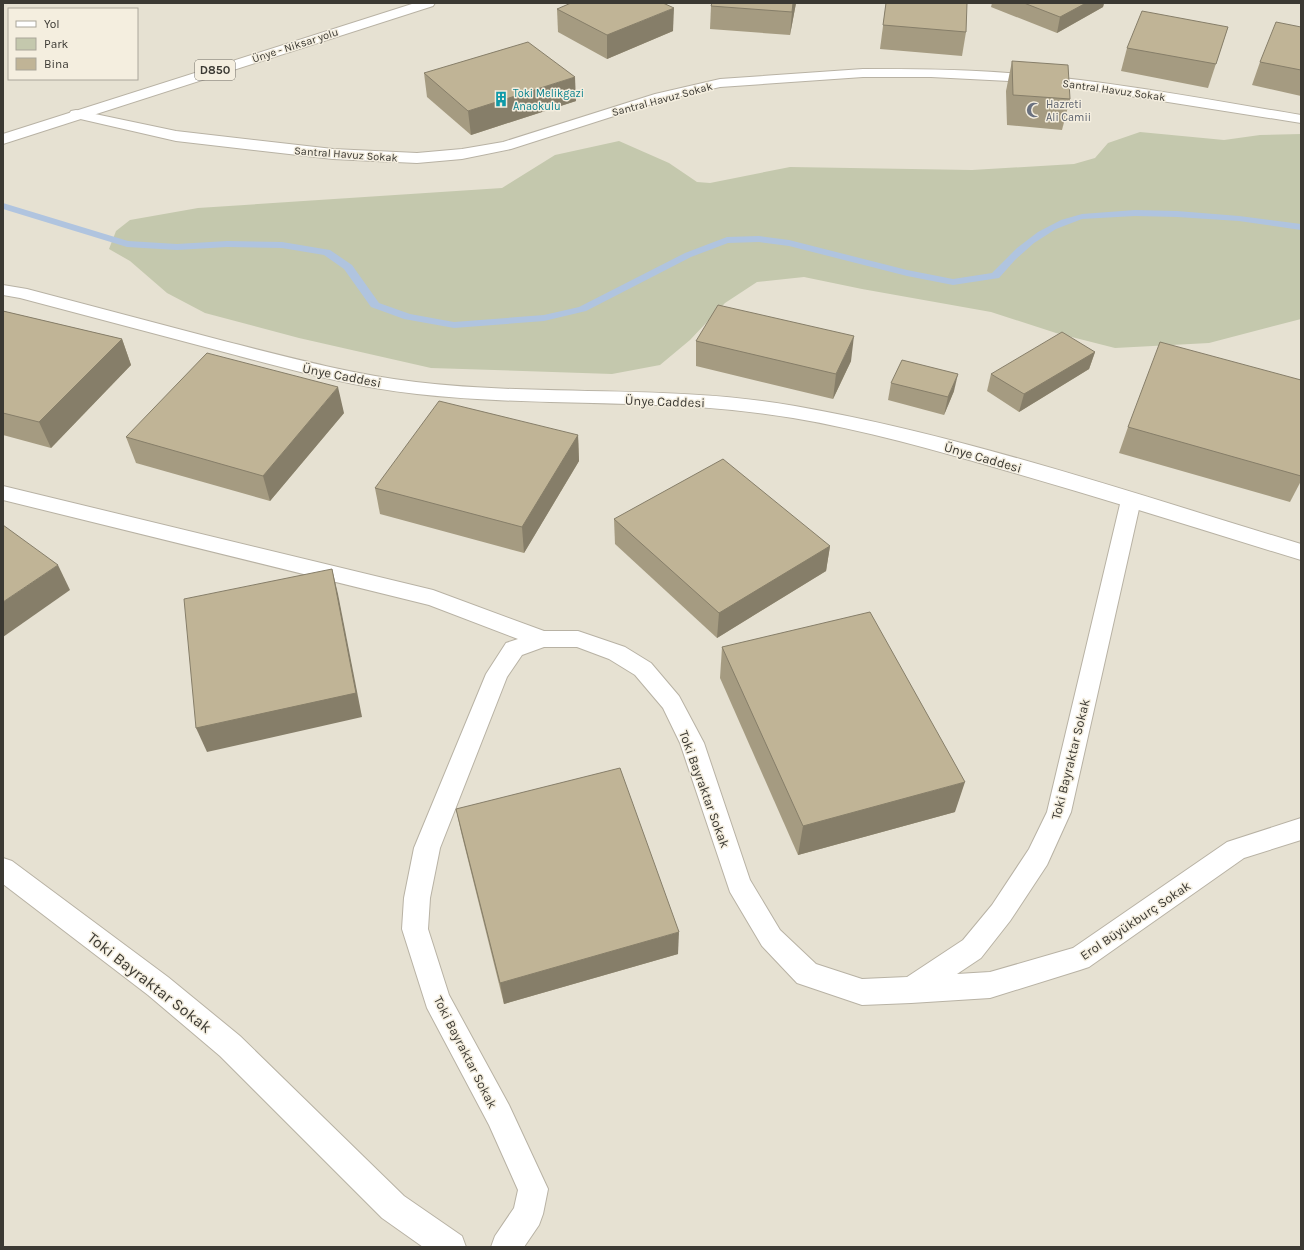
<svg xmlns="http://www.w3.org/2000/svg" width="1304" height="1250" font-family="Karla,sans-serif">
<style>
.green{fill:#c4c8ad}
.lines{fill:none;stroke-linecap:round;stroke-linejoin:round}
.stream{fill:#b0c4df;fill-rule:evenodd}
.minor-casing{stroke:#b8b2a4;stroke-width:2}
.major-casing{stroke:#b8b2a4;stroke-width:2}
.minor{fill:#fff;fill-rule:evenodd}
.major{fill:#fff;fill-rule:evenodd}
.wall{fill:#a59b81}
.shaded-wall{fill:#867e69}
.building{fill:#c0b496;stroke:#867e69}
.labels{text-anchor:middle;stroke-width:3;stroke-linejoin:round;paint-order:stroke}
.far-street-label{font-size:11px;fill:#3b3933;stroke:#f4eedf}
.far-culture-label{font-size:11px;fill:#0d838f;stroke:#f4eedf;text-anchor:start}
.far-worship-label{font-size:11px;fill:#5b616d;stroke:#f4eedf;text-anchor:start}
.shield{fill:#f4eedf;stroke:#726f67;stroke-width:1}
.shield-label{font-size:12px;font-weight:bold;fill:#3b3933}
.street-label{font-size:13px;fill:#3b3933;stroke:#f4eedf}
.near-street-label{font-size:16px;fill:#3b3933;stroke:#f4eedf}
</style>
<rect width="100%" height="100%" fill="#e6e1d2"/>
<!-- green -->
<polygon class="green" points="1140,132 1224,140 1260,135 1301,134 1301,319 1209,343 1115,348 1056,333 991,312 862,289 804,277 757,282 725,303 690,340 660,365 612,374 431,368 299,338 205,313 167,293 130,261 109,249 116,231 130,220 198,208 502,188 555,155 619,141 669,163 697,182 710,183 790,167 972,170 1074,164 1095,158 1108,143"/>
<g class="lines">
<!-- stream -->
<polygon class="stream" points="3,203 128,241 177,244 227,241 282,242 330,250 352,265 379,303 410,314 454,322 544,315 579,307 685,253 727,237 759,236 789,240 907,270 953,279 992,273 1017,248 1038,232 1061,220 1082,214 1135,210 1177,211 1239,216 1301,224 1301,230 1239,221 1177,217 1135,216 1082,219 1056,229 1034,243 1015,260 999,278 953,285 907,276 789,246 759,242 728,243 691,257 586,311 544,321 454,328 404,319 371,307 344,269 324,255 282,248 227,247 177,250 127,247 3,209"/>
<!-- minor casing -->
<g class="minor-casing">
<g id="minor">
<path d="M863 69C911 69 960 69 1008 73 1106 80 1204 99 1301 115V123L1092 90 1009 81 931 77H863L720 87 664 100 511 149 462 159 417 163 333 159 176 141 76 118 71 117 69 114 71 111 76 110 176 131 333 149 417 153 462 149 503 142 655 94 720 79Z"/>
<polygon points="3,486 433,590 544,631 578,631 625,647 651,663 679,696 704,743 750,880 780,930 816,964 862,979 907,977 963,940 992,905 1029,849 1047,812 1121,500 1124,495 1131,493 1138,495 1141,500 1071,812 1047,865 1010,921 981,958 957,974 990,972 1073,948 1227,842 1301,818 1301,840 1244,858 1089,967 1080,970 990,998 911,1003 862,1005 797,983 762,946 730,892 680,743 663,708 635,675 609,659 577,647 544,647 522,655 507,677 440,848 430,898 428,929 449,995 509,1105 548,1189 543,1214 539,1225 524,1247 491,1247 495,1236 514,1208 518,1190 489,1125 427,1008 402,929 404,898 414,848 486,674 506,643 518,639 429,605 3,500"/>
<polygon points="3,858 12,861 168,977 240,1036 404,1196 462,1236 466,1247 423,1247 382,1218 220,1056 148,995 3,884"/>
</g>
</g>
<!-- major casing -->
<g class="major-casing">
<g id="major">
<polygon points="415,3 435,3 433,6 3,144 3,134"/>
<path d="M3 285 27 289C93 306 158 324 224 341 287 357 351 374 416 382 542 397 670 384 795 406 966 436 1135 494 1301 544V560C1202 530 1103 498 1004 470 935 450 864 430 793 418 669 397 542 408 417 394 352 387 288 369 224 352 156 334 88 316 20 298L3 295Z"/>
</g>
</g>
<!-- minor -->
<use href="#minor" class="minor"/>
<!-- major -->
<use href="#major" class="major"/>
</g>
<!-- wall -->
<g class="wall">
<polygon points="712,3 796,3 790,35 710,29 711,6"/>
<polygon points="886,3 966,32 962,56 880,49"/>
<polygon points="992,3 1104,3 1103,7 1057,33 991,7"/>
<polygon points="557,9 673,31 607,59 558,32"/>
<polygon points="1228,27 1208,88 1121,71 1127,48"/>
<polygon points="1301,27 1301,96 1252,85 1260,62"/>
<polygon points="1012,61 1070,99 1062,130 1007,125 1006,91"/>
<polygon points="424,73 576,101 471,135 427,97"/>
<polygon points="3,311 122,339 131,365 51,448 3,435"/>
<polygon points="696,341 851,361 833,399 696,366"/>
<polygon points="1095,352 1089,369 1019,412 987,391 991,374"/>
<polygon points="1301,380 1301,481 1290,502 1119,453 1128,427"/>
<polygon points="891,383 954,391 944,415 888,400"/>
<polygon points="344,413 270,501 136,463 126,437"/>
<polygon points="578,435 579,461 524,553 380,514 375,488"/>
<polygon points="614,519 830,546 826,571 717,638 615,544"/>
<polygon points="722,647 955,812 798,855 720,678"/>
<polygon points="456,809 678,954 504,1004 461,832"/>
</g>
<!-- shaded-wall -->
<g class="shaded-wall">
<polygon points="793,3 796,3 790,35 792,12"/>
<polygon points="1086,3 1104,3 1103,7 1057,33 1060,17"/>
<polygon points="674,8 673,31 607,59 607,35"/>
<polygon points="575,77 576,101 471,135 468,111"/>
<polygon points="854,336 851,361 833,399 836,374"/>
<polygon points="122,339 131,365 51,448 39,422"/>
<polygon points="1095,352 1089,369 1019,412 1024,394"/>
<polygon points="958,374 954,391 944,415 948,397"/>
<polygon points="338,387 344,413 270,501 263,476"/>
<polygon points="578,435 579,461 524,553 522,527"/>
<polygon points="830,546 826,571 717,638 719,613"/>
<polygon points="58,565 70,590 3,637 3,602"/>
<polygon points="332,569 338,594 362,717 207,752 196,728"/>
<polygon points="965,782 955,812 798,855 803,826"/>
<polygon points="679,932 678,954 504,1004 500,983"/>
</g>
<!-- building -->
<g class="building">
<polygon points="571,3 663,3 674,8 607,35 557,9"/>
<polygon points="712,3 793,3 792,12 711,6"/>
<polygon points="886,3 967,3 966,32 883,25"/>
<polygon points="1024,3 1086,3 1060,17"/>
<polygon points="1142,11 1228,27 1216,64 1127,48"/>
<polygon points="1276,22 1301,27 1301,70 1260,62"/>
<polygon points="528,42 575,77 468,111 424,73"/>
<polygon points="1012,61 1068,65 1070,99 1013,95"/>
<polygon points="718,305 854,336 836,374 696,341"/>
<polygon points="3,311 122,339 39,422 3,413"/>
<polygon points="1062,332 1095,352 1024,394 991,374"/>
<polygon points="1160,342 1301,380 1301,476 1128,427"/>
<polygon points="207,353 338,387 263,476 126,437"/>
<polygon points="902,360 958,374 948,397 891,383"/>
<polygon points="439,401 578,435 522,527 375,488"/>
<polygon points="723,459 830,546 719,613 614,519"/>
<polygon points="3,525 58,565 3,602"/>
<polygon points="332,569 356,693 196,728 184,599"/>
<polygon points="870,612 965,782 803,826 722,647"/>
<polygon points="620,768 679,932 500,983 456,809"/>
</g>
<!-- icons -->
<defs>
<g id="building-bare" transform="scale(1.2)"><path d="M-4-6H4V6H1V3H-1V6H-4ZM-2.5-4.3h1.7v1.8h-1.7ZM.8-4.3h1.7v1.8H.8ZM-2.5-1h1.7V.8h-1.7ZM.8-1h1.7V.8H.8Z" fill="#0f9aa8" stroke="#f4eedf" stroke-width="2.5" paint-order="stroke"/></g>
<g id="mosque-bare" transform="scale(1.2)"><path d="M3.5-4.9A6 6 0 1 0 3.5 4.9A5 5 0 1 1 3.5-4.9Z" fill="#6b7280" stroke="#f4eedf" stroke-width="2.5" paint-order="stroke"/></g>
</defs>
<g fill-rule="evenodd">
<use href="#building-bare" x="501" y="99"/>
<use href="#mosque-bare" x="1034" y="110"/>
</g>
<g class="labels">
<!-- far-street labels -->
<g class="far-street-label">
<text transform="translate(295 45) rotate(-18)" y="4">Ünye - Niksar yolu</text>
<text transform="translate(1114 90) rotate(8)" y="4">Santral Havuz Sokak</text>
<text transform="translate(662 99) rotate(-15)" y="4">Santral Havuz Sokak</text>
<text transform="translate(346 154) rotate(4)" y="4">Santral Havuz Sokak</text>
</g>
<!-- far-culture labels -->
<g class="far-culture-label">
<text x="513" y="97">Toki Melikgazi<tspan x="513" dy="13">Anaokulu</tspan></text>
</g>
<!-- far-worship labels -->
<g class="far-worship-label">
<text x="1046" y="108">Hazreti<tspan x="1046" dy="13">Ali Camii</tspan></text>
</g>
<!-- shield labels -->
<rect class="shield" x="195" y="60" width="40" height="20" rx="3"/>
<g class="shield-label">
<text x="215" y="74">D850</text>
</g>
<!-- street labels -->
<g class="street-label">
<text transform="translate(342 375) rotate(11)" y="5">Ünye Caddesi</text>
<text transform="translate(665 401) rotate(2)" y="5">Ünye Caddesi</text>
<text transform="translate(983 457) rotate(16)" y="5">Ünye Caddesi</text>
<text transform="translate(1070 759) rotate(-76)" y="5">Toki Bayraktar Sokak</text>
<text transform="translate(705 789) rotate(70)" y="5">Toki Bayraktar Sokak</text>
<text transform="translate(1135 920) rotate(-34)" y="5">Erol Büyükburç Sokak</text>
<text transform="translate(466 1052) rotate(63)" y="5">Toki Bayraktar Sokak</text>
</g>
<!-- near-street labels -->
<g class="near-street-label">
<text transform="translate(150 982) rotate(38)" y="6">Toki Bayraktar Sokak</text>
</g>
</g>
<!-- border -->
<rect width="1304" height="1250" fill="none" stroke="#3b3933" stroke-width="8"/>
<!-- legend -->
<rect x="8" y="8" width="130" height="72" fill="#f4eedf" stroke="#aaa69a"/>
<rect x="16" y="21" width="20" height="6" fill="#ffffff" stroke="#aaa69a"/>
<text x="44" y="28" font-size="12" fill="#3b3933">Yol</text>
<rect x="16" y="38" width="20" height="12" fill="#c4c8ad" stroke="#aaa69a"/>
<text x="44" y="48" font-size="12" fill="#3b3933">Park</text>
<rect x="16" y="58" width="20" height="12" fill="#c0b496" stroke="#aaa69a"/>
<text x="44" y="68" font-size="12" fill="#3b3933">Bina</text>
</svg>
